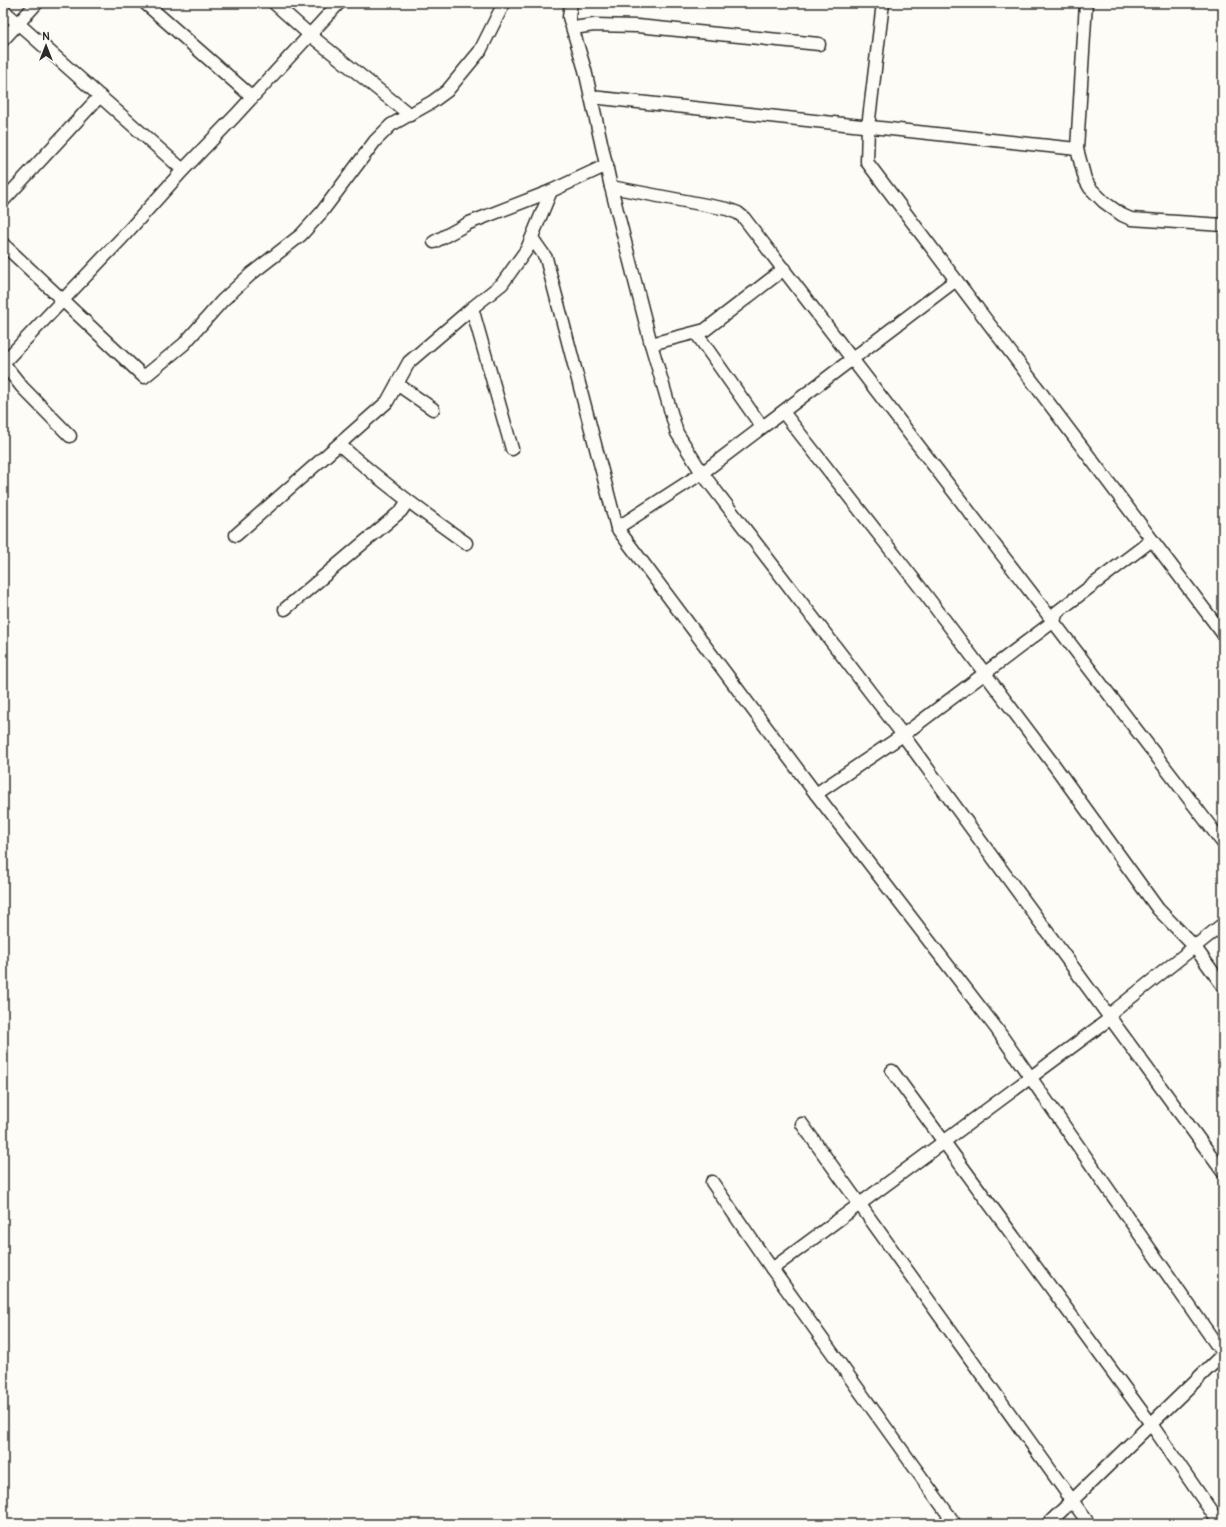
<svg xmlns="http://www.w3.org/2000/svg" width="1226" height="1527" font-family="Pangolin,sans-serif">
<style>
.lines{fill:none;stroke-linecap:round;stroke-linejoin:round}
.minor-casing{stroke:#2b2b2b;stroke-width:15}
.minor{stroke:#fdfcf7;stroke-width:12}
</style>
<rect width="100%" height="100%" fill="#fdfcf7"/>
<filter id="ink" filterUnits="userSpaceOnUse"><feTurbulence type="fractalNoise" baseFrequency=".025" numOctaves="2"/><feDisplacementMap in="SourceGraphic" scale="8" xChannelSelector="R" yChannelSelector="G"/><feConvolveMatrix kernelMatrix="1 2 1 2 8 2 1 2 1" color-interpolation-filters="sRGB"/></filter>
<g filter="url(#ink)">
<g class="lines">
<!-- minor casing -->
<g class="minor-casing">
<g id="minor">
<polyline points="145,3 252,97"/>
<polyline points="274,3 310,35 410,115"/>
<polyline points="571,3 569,17 585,70 611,187 651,344 677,433 702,473 903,735 1223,1172"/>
<polyline points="883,3 868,127 867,162 1223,634"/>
<polyline points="1086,3 1077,149 1085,179 1090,188 1104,202 1122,215 1131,219 1223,225"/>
<polyline points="3,10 183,170"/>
<polyline points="573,28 594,25 637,26 819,44"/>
<polyline points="3,40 37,3"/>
<polyline points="591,97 1077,149"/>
<polyline points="611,187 727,209 738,213 744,218 1223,843"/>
<polyline points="3,201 100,96"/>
<polyline points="532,238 546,258 617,528"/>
<polyline points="434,242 469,223 551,191 607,165"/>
<polyline points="3,244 144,377 184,344 222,301 251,274 301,235 321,213 375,141 391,125 432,102 447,91 480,51 504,3"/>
<polyline points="956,280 702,473 617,528 816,794 996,1028 1223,1354 1048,1524"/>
<polyline points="472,308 512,449"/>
<polyline points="696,333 762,427"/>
<polyline points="651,344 705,330 784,269"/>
<polyline points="397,384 433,409"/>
<polyline points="783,412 919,586 1054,765 1158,909 1194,946 1223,986"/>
<polyline points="70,436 22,387 3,363 122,238 183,170 235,116 339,3"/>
<path d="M340 445C380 481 422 512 466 543"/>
<polyline points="236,535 387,402 409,362 472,308 502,284 527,249 551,191"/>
<polyline points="285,609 401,511 407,502"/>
<polyline points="816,794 903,735 1054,621 1057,612 1152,540"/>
<polyline points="892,1071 1151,1424 1220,1524"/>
<polyline points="802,1124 1089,1524"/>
<polyline points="712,1182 772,1269 1108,1020 1109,1015 1223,924"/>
<polyline points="772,1269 955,1524"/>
</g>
</g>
<!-- minor -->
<use href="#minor" class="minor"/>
</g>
</g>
<!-- margin -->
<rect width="1226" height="1527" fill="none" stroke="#fdfcf7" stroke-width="16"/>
<rect x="8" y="8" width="1210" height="1511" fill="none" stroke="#2b2b2b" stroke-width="1.5" filter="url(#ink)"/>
<!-- north arrow -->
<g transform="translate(46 46)" stroke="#fdfcf7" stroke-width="3" paint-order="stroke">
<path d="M0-3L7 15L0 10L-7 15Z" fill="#2b2b2b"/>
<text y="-6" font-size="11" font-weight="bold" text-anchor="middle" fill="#2b2b2b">N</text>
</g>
</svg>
